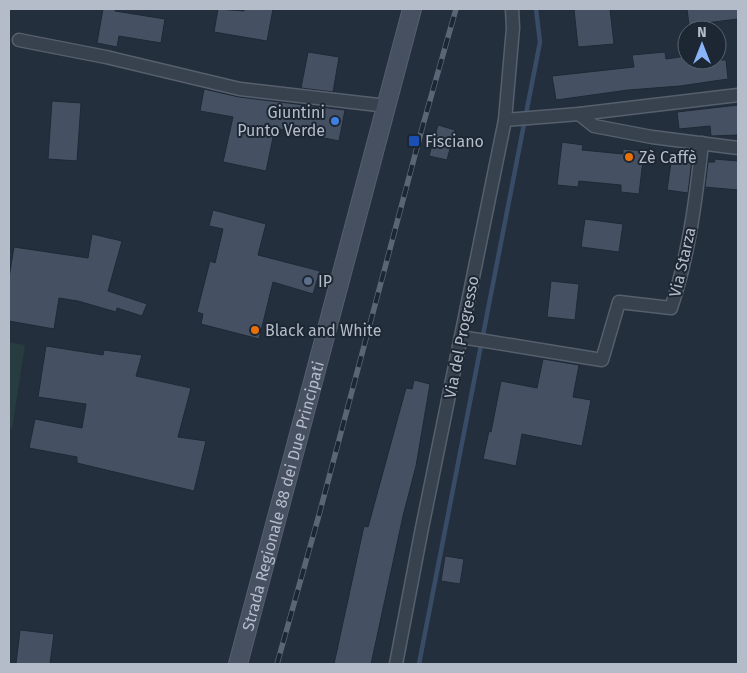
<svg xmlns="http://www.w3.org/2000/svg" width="747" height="673" font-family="'Fira Sans',sans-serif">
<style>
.green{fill:#263c3f}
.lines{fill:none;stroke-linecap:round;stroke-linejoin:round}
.stream{stroke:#394c67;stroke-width:4.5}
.building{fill:#455162;stroke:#1f2835}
.street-casing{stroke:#565f6c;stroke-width:15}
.secondary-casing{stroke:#565f6c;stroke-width:20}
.street{stroke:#38414e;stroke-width:12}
.secondary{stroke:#465061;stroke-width:18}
.rail-casing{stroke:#5a6575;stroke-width:5.5}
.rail{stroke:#1d2633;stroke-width:4;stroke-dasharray:11;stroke-linecap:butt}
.shop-dot{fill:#3f7fe0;stroke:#1d2633;stroke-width:2}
.transit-dot{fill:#1a4fb4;stroke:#1d2633;stroke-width:2}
.food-dot{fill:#e8710a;stroke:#1d2633;stroke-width:2}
.service-dot{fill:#5c6f8a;stroke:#1d2633;stroke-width:2}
.labels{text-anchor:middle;stroke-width:4;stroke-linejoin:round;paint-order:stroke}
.poi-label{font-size:16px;fill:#b4bcc9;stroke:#1d2633;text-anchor:start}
.street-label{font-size:16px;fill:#b4bcc9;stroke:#1d2633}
</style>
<rect width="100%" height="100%" fill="#242f3e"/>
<!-- green -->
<polygon class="green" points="9,342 25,345 12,429 9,428"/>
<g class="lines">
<!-- stream -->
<polyline class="stream" points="419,664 540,42 536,9"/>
</g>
<!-- building -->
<g class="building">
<polygon points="103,9 115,9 115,11 165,19 161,43 119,36 117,47 97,43"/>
<polygon points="218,9 244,11 244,9 273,9 267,41 214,32"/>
<polygon points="574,9 610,9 614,44 578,47"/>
<polygon points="687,9 738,9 738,19 689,25"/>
<polygon points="308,52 339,57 333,92 301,88"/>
<polygon points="665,52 666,59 687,56 687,60 726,60 728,79 680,86 628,90 556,100 552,76 634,67 632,55"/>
<polygon points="204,89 239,97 345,110 339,141 275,128 266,171 223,162 233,117 200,111"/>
<polygon points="52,101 81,103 77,161 48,159"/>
<polygon points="738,105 738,135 711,136 710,126 679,129 677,112"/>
<polygon points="438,125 455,130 447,160 429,156"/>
<polygon points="562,142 583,145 582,150 623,154 623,149 643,151 644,152 639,194 621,192 621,185 579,181 578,187 557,185"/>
<polygon points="672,156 692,159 688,193 667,190"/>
<polygon points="714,159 738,161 738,190 705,187 708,162 715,162"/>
<polygon points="213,210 266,224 258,255 320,271 313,294 273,282 259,339 201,324 203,314 197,312 210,261 215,263 223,229 209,226"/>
<polygon points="585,219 623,224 619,252 581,247"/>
<polygon points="92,234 122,241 108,291 147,304 142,316 117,308 116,312 78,301 59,298 54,329 9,321 9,278 14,247 88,258"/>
<polygon points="551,281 579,284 575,320 547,317"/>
<polygon points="46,346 103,355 104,350 142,355 136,376 191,388 178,437 206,441 194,491 77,463 77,457 29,448 35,419 82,428 86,404 38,397"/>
<polygon points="543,359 579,365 573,397 591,400 582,446 522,434 516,466 483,459 489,431 491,432 501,381 537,388"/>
<polygon points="414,380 430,384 416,466 403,516 371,664 334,664 364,526 368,527 406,388 412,389"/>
<polygon points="445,556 464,559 460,584 441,581"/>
<polygon points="20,630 54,634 50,664 16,664"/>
</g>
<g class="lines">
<!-- street casing -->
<g class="street-casing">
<g id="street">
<polyline points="19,40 106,57 240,89 387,106"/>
<polyline points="579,114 594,126 652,137 738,148"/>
<polyline points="505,120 579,114 738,95"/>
<path d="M461 337 602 360 619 302 671 308C689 255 696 199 702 143"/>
<polyline points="396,664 421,533 505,120 513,28 512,9"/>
</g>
</g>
<!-- secondary casing -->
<g class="secondary-casing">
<g id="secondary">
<path id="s1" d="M238 664 412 9"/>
</g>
</g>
<!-- street -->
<use href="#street" class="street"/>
<!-- secondary -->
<use href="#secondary" class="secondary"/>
<!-- rail casing -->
<g class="rail-casing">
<polyline id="rail" points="277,664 319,515 423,125 456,9"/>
</g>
<!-- rail -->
<use href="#rail" class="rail"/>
</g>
<!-- markers -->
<circle class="shop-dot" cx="335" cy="121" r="5"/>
<rect class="transit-dot" x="408" y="135" width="12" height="12" rx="2.5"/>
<g class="food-dot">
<circle cx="629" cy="157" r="5"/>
<circle cx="255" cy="330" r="5"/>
</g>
<circle class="service-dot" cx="308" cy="281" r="5"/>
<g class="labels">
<!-- poi labels -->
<g class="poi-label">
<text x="325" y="118" text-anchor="end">Giuntini<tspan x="325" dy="18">Punto Verde</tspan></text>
<text x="425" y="147">Fisciano</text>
<text x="639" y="163">Zè Caffè</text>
<text x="318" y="287">IP</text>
<text x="265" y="336">Black and White</text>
</g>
<!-- street labels -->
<g class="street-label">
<text transform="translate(682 262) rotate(-77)" y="6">Via Starza</text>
<text transform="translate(461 337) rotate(-79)" y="6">Via del Progresso</text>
<text dy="6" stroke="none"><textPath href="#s1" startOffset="174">Strada Regionale 88 dei Due Principati</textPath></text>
</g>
</g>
<!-- border -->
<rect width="747" height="673" fill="none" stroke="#b4bcc9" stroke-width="20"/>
<!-- north arrow -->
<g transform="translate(702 45)"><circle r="24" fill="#1d2633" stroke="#59626f"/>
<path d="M0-4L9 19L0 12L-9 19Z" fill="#8ab4f8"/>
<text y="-8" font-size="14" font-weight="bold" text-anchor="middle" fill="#b4bcc9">N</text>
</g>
</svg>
